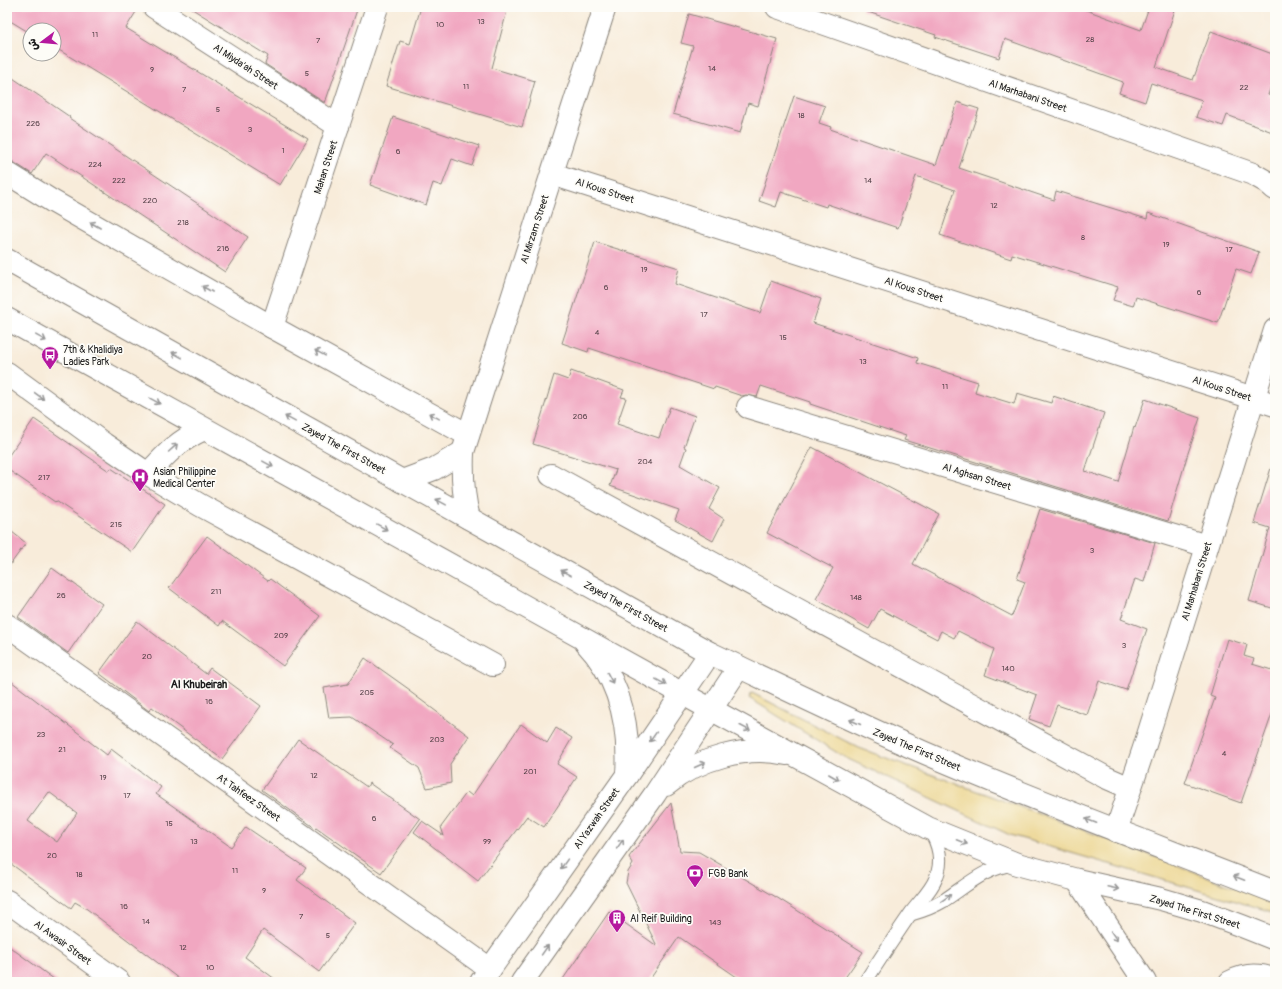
<svg xmlns="http://www.w3.org/2000/svg" width="1282" height="989" font-family="Pangolin,'Playpen Sans Arabic',sans-serif">
<style>
.sand{fill:#eeda9e;stroke:#857b5d}
.building{fill:#f1a7c1;fill-rule:evenodd}
.lines{fill:none;stroke-linecap:round;stroke-linejoin:round}
.lane-casing{stroke:#8a847b;stroke-width:15}
.street-casing{stroke:#8a847b;stroke-width:24}
.secondary-casing{stroke:#8a847b;stroke-width:24}
.lane{stroke:#fff;stroke-width:13}
.street{stroke:#fff;stroke-width:22}
.secondary{stroke:#fff;stroke-width:22}
.oneway{stroke:#999}
.labels{text-anchor:middle;stroke-width:3.5;stroke-linejoin:round;paint-order:stroke}
.number-label{font-size:8px;fill:#513f45}
.street-label{font-size:10px;fill:#1c1c1c;stroke:#fdfcf7}
.poi-label{font-size:10px;fill:#1c1c1c;stroke:#fdfcf7;text-anchor:start}
.neighbourhood-label{font-size:11px;font-weight:bold;fill:#1c1c1c;stroke:#fdfcf7}
</style>
<rect width="100%" height="100%" fill="#fdfcf7"/>
<filter id="ink" filterUnits="userSpaceOnUse"><feTurbulence type="fractalNoise" baseFrequency=".025" numOctaves="2"/><feDisplacementMap in="SourceGraphic" scale="8" xChannelSelector="R" yChannelSelector="G"/><feConvolveMatrix kernelMatrix="1 2 1 2 8 2 1 2 1" color-interpolation-filters="sRGB"/></filter>
<filter id="wash" filterUnits="userSpaceOnUse"><feTurbulence type="fractalNoise" baseFrequency=".012" numOctaves="4" result="noise"/><feDisplacementMap in="SourceGraphic" scale="16" xChannelSelector="R" yChannelSelector="G"/><feGaussianBlur stdDeviation="0.9" result="paint"/><feColorMatrix in="noise" values="0 0 0 0 0 0 0 0 0 0 0 0 0 0 0 0 0 1.4 0 .05"/><feComposite in="paint" operator="in"/></filter>
<g filter="url(#wash)">
<rect width="100%" height="100%" fill="#f8ecda"/>
<!-- sand -->
<polygon class="sand" points="752,693 859,748 1130,847 1272,902 1275,903 1275,914 1269,911 1010,835 844,757 749,698"/>
<g id="blocks">
<!-- building -->
<g class="building">
<polygon points="7,7 139,7 126,28 308,139 280,185 54,47 54,30 30,30 30,33 7,19"/>
<polygon points="189,7 358,7 325,103 265,64 268,56"/>
<polygon points="421,7 508,7 492,68 535,81 522,127 386,86 400,41 410,44"/>
<polygon points="863,7 1078,7 1141,30 1149,7 1166,7 1175,10 1156,67 1193,80 1211,31 1275,55 1275,75 1268,95 1275,97 1275,133 1227,115 1223,126 1196,117 1202,100 1151,83 1145,102 1119,93 1123,82 1005,39 999,58 935,37 936,35 862,10"/>
<polygon points="689,14 777,39 758,106 748,103 740,133 673,114 693,46 681,43"/>
<polygon points="7,74 70,117 69,118 248,237 225,272 46,153 32,174 7,158"/>
<polygon points="794,96 825,106 819,123 831,127 830,129 936,165 957,102 979,109 959,168 1054,200 1056,191 1147,219 1148,213 1259,252 1251,274 1236,269 1218,323 1136,297 1133,306 1113,300 1118,287 1012,254 1011,259 940,235 955,190 916,176 898,228 827,204 826,207 781,192 776,207 759,201"/>
<polygon points="393,117 479,146 472,166 452,159 442,186 433,183 426,205 370,185"/>
<polygon points="595,242 679,268 675,284 760,313 771,281 821,299 813,323 918,358 917,363 978,382 975,392 1014,404 1017,393 1051,403 1053,396 1104,413 1085,471 1118,482 1134,427 1135,428 1145,399 1200,418 1188,453 1168,521 904,440 906,436 810,404 810,402 761,386 757,397 746,395 742,396 715,387 714,389 589,348 588,352 562,343"/>
<polygon points="571,371 624,390 621,397 626,398 617,424 659,438 670,407 695,416 684,447 686,448 680,465 720,488 709,509 724,519 713,541 675,520 679,510 610,486 616,470 533,444 554,375 568,380"/>
<polygon points="34,419 109,471 111,468 165,504 132,552 56,501 55,502 7,469 7,458"/>
<polygon points="812,447 939,514 913,564 1012,616 1025,582 1017,579 1040,509 1155,543 1144,582 1135,579 1121,619 1147,629 1126,690 1099,681 1087,715 1057,705 1049,726 1029,719 1037,695 985,675 994,649 958,631 954,638 941,631 937,639 880,609 869,629 816,599 833,568 767,533"/>
<polygon points="1271,468 1275,468 1275,609 1249,601 1270,528 1254,523"/>
<polygon points="7,528 26,543 7,569"/>
<polygon points="207,536 268,581 270,579 320,616 283,666 222,621 219,626 169,588"/>
<polygon points="52,568 102,604 68,653 18,617"/>
<polygon points="137,621 206,674 210,668 261,706 222,759 152,707 149,711 99,673"/>
<polygon points="1227,639 1247,645 1244,656 1254,659 1252,664 1275,671 1275,715 1272,714 1241,803 1185,783 1215,698 1210,696"/>
<polygon points="365,658 410,690 409,691 469,736 450,764 451,783 427,788 419,768 390,748 393,745 352,717 329,718 324,688 348,684"/>
<path d="M7 678 107 755 111 749 161 787 156 794 231 847 246 827 306 868 297 880 355 923 319 972 263 930 245 957 279 982H183L87 909 75 902 71 908 7 861ZM49 792 77 813 57 842 28 821Z"/>
<polygon points="521,724 547,743 556,728 572,738 557,764 577,777 544,827 527,816 478,881 414,832 422,821 444,836 441,827 467,792 472,796"/>
<polygon points="298,739 367,787 369,783 420,819 381,873 316,827 315,828 262,790"/>
<polygon points="671,803 680,851 699,852 776,897 863,952 842,982 744,982 679,937 648,982 561,982 609,912 657,946 626,883 628,872 633,864 629,857"/>
<polygon points="7,945 58,982 7,982"/>
</g>
</g>
</g>
<g filter="url(#ink)">
<use href="#blocks" fill-opacity="0" stroke="#8a847b" stroke-width="1"/>
<g class="lines">
<!-- lane casing -->
<g class="lane-casing">
<g id="lane">
<path d="M911 914C922 911 933 907 943 901 966 886 986 867 1014 864"/>
<path d="M865 982C880 959 895 936 911 913 919 902 931 891 936 878 943 861 939 844 929 829"/>
</g>
</g>
<!-- street casing -->
<g class="street-casing">
<g id="street">
<polyline points="154,7 338,126"/>
<polyline points="777,7 1253,174 1267,182 1275,189"/>
<polyline points="7,173 52,201 272,327 468,435"/>
<polyline points="552,174 1275,405"/>
<polyline points="272,327 377,7"/>
<polyline points="7,373 104,444 148,474 200,505 493,665"/>
<polyline points="748,407 1207,546"/>
<path d="M148 474C167 453 178 441 204 429"/>
<polyline points="551,475 1105,777 1130,788"/>
<polyline points="402,481 434,469 463,452"/>
<path d="M469 518C463 496 462 475 463 452L605 7"/>
<polyline points="7,625 490,969"/>
<polyline points="1116,831 1144,748 1275,330"/>
<polyline points="1077,880 1145,982"/>
<polyline points="7,901 119,982"/>
<path d="M1230 982C1245 974 1259 973 1275 980"/>
</g>
</g>
<!-- secondary casing -->
<g class="secondary-casing">
<g id="secondary">
<path d="M7 260 710 653C782 687 853 722 925 753 1041 803 1158 846 1275 892"/>
<polyline points="7,319 683,694 928,828 1017,864 1077,880 1161,899 1202,911 1242,926 1275,939"/>
<path d="M586 643C620 679 630 727 627 775"/>
<path d="M666 785C698 758 746 745 787 754"/>
<polyline points="481,982 627,775 710,653"/>
<polyline points="522,982 655,794 739,667"/>
</g>
</g>
<!-- lane -->
<use href="#lane" class="lane"/>
<!-- street -->
<use href="#street" class="street"/>
<!-- secondary -->
<use href="#secondary" class="secondary"/>
</g>
<!-- one-way arrows -->
<defs><path id="oneway-shaft" d="M-6 0H5M1.5-3L5.5 0L1.5 3" fill="none" stroke-width="1.6" stroke-linecap="round" stroke-linejoin="round"/></defs>
<g class="oneway">
<use href="#oneway-shaft" transform="translate(95 225) rotate(-150)"/>
<use href="#oneway-shaft" transform="translate(207 289) rotate(-150)"/>
<use href="#oneway-shaft" transform="translate(41 338) rotate(29)"/>
<use href="#oneway-shaft" transform="translate(320 353) rotate(-151)"/>
<use href="#oneway-shaft" transform="translate(177 355) rotate(-151)"/>
<use href="#oneway-shaft" transform="translate(39 396) rotate(36)"/>
<use href="#oneway-shaft" transform="translate(155 401) rotate(29)"/>
<use href="#oneway-shaft" transform="translate(434 416) rotate(-151)"/>
<use href="#oneway-shaft" transform="translate(290 419) rotate(-151)"/>
<use href="#oneway-shaft" transform="translate(173 448) rotate(-42)"/>
<use href="#oneway-shaft" transform="translate(268 464) rotate(29)"/>
<use href="#oneway-shaft" transform="translate(441 502) rotate(-151)"/>
<use href="#oneway-shaft" transform="translate(382 527) rotate(29)"/>
<use href="#oneway-shaft" transform="translate(566 573) rotate(-151)"/>
<use href="#oneway-shaft" transform="translate(610 678) rotate(62)"/>
<use href="#oneway-shaft" transform="translate(661 682) rotate(29)"/>
<use href="#oneway-shaft" transform="translate(855 722) rotate(-156)"/>
<use href="#oneway-shaft" transform="translate(745 728) rotate(28)"/>
<use href="#oneway-shaft" transform="translate(653 737) rotate(125)"/>
<use href="#oneway-shaft" transform="translate(700 765) rotate(-24)"/>
<use href="#oneway-shaft" transform="translate(834 777) rotate(30)"/>
<use href="#oneway-shaft" transform="translate(1091 821) rotate(-159)"/>
<use href="#oneway-shaft" transform="translate(962 842) rotate(22)"/>
<use href="#oneway-shaft" transform="translate(620 844) rotate(-55)"/>
<use href="#oneway-shaft" transform="translate(564 864) rotate(125)"/>
<use href="#oneway-shaft" transform="translate(1239 878) rotate(-159)"/>
<use href="#oneway-shaft" transform="translate(1113 888) rotate(12)"/>
<use href="#oneway-shaft" transform="translate(946 898) rotate(-35)"/>
<use href="#oneway-shaft" transform="translate(1114 936) rotate(56)"/>
<use href="#oneway-shaft" transform="translate(545 950) rotate(-55)"/>
</g>
</g>
<!-- icons -->
<defs>
<g id="bus-pin" transform="scale(0.9)"><path d="M0 17L-7.5 6A9.5 9.5 0 1 1 7.5 6Z" fill="#b5179e" stroke="#fdfcf7"/><path d="M-5-6H5V4H4V6H2V4H-2V6H-4V4H-5ZM-3.5-4V0h7V-4ZM-3.5 1.2v1.5H-2V1.2ZM2 1.2v1.5H3.5V1.2Z" fill="#fff"/></g>
<g id="hospital-pin" transform="scale(0.9)"><path d="M0 17L-7.5 6A9.5 9.5 0 1 1 7.5 6Z" fill="#b5179e" stroke="#fdfcf7"/><path d="M-5-5h3v3.5h4V-5h3V5h-3V1.5h-4V5h-3Z" fill="#fff"/></g>
<g id="bank-pin" transform="scale(0.9)"><path d="M0 17L-7.5 6A9.5 9.5 0 1 1 7.5 6Z" fill="#b5179e" stroke="#fdfcf7"/><path d="M-6-4H6V4H-6ZM0-2.3a2.3 2.3 0 1 0 0 4.6a2.3 2.3 0 1 0 0-4.6Z" fill="#fff"/></g>
<g id="building-pin" transform="scale(0.9)"><path d="M0 17L-7.5 6A9.5 9.5 0 1 1 7.5 6Z" fill="#b5179e" stroke="#fdfcf7"/><path d="M-4-6H4V6H1V3H-1V6H-4ZM-2.5-4.3h1.7v1.8h-1.7ZM.8-4.3h1.7v1.8H.8ZM-2.5-1h1.7V.8h-1.7ZM.8-1h1.7V.8H.8Z" fill="#fff"/></g>
</defs>
<g fill-rule="evenodd">
<use href="#bus-pin" x="50" y="355"/>
<use href="#hospital-pin" x="140" y="477"/>
<use href="#bank-pin" x="695" y="873"/>
<use href="#building-pin" x="617" y="918"/>
</g>
<g class="labels">
<!-- number labels -->
<g class="number-label">
<text x="481" y="24">13</text>
<text x="440" y="27">10</text>
<text x="95" y="37">11</text>
<text x="1090" y="42">28</text>
<text x="318" y="43">7</text>
<text x="712" y="71">14</text>
<text x="152" y="72">9</text>
<text x="307" y="76">5</text>
<text x="466" y="89">11</text>
<text x="1244" y="90">22</text>
<text x="184" y="92">7</text>
<text x="218" y="112">5</text>
<text x="801" y="118">18</text>
<text x="33" y="126">226</text>
<text x="250" y="132">3</text>
<text x="283" y="153">1</text>
<text x="398" y="154">6</text>
<text x="95" y="167">224</text>
<text x="119" y="183">222</text>
<text x="868" y="183">14</text>
<text x="150" y="203">220</text>
<text x="994" y="208">12</text>
<text x="183" y="225">218</text>
<text x="1083" y="240">8</text>
<text x="1166" y="247">19</text>
<text x="223" y="251">216</text>
<text x="1229" y="252">17</text>
<text x="644" y="272">19</text>
<text x="606" y="290">6</text>
<text x="1199" y="295">6</text>
<text x="704" y="317">17</text>
<text x="597" y="335">4</text>
<text x="783" y="340">15</text>
<text x="863" y="364">13</text>
<text x="945" y="389">11</text>
<text x="580" y="419">206</text>
<text x="645" y="464">204</text>
<text x="44" y="480">217</text>
<text x="116" y="527">215</text>
<text x="1092" y="553">3</text>
<text x="216" y="594">211</text>
<text x="61" y="598">26</text>
<text x="856" y="600">148</text>
<text x="281" y="638">209</text>
<text x="1124" y="648">3</text>
<text x="147" y="659">20</text>
<text x="1008" y="671">140</text>
<text x="367" y="695">205</text>
<text x="209" y="704">16</text>
<text x="41" y="737">23</text>
<text x="437" y="742">203</text>
<text x="62" y="752">21</text>
<text x="1224" y="756">4</text>
<text x="530" y="774">201</text>
<text x="314" y="778">12</text>
<text x="103" y="780">19</text>
<text x="127" y="798">17</text>
<text x="374" y="821">6</text>
<text x="169" y="826">15</text>
<text x="194" y="844">13</text>
<text x="487" y="844">99</text>
<text x="52" y="858">20</text>
<text x="235" y="873">11</text>
<text x="79" y="877">18</text>
<text x="264" y="893">9</text>
<text x="124" y="909">16</text>
<text x="301" y="919">7</text>
<text x="146" y="924">14</text>
<text x="715" y="925">143</text>
<text x="328" y="938">5</text>
<text x="183" y="950">12</text>
<text x="210" y="970">10</text>
</g>
<!-- street labels -->
<g class="street-label">
<text transform="translate(246 66) rotate(33)" y="4">Al Miyda'ah Street</text>
<text transform="translate(1028 95) rotate(19)" y="4">Al Marhabani Street</text>
<text transform="translate(325 167) rotate(-72)" y="4">Mahan Street</text>
<text transform="translate(605 190) rotate(18)" y="4">Al Kous Street</text>
<text transform="translate(534 229) rotate(-72)" y="4">Al Mirzam Street</text>
<text transform="translate(914 289) rotate(18)" y="4">Al Kous Street</text>
<text transform="translate(1222 388) rotate(18)" y="4">Al Kous Street</text>
<text transform="translate(344 448) rotate(29)" y="4">Zayed The First Street</text>
<text transform="translate(977 476) rotate(17)" y="4">Al Aghsan Street</text>
<text transform="translate(1196 581) rotate(-73)" y="4">Al Marhabani Street</text>
<text transform="translate(626 606) rotate(29)" y="4">Zayed The First Street</text>
<text transform="translate(917 749) rotate(23)" y="4">Zayed The First Street</text>
<text transform="translate(249 797) rotate(35)" y="4">At Tahfeez Street</text>
<text transform="translate(596 818) rotate(-55)" y="4">Al Yazwah Street</text>
<text transform="translate(1195 911) rotate(17)" y="4">Zayed The First Street</text>
<text transform="translate(63 942) rotate(36)" y="4">Al Awasir Street</text>
</g>
<!-- poi labels -->
<g class="poi-label">
<text x="63" y="353">7th &amp; Khalidiya<tspan x="63" dy="12">Ladies Park</tspan></text>
<text x="153" y="475">Asian Philippine<tspan x="153" dy="12">Medical Center</tspan></text>
<text x="708" y="877">FGB Bank</text>
<text x="630" y="922">Al Reif Building</text>
</g>
<!-- neighbourhood labels -->
<g class="neighbourhood-label">
<text x="199" y="688">Al Khubeirah</text>
</g>
</g>
<!-- margin -->
<rect width="1282" height="989" fill="none" stroke="#fdfcf7" stroke-width="24"/>
<!-- north arrow -->
<g transform="translate(42 42) rotate(254)"><circle r="19" fill="#fdfcf7" stroke="#a3a29f"/>
<path d="M0-3L7 15L0 10L-7 15Z" fill="#b5179e"/>
<text y="-6" font-size="11" font-weight="bold" text-anchor="middle" fill="#1c1c1c">ش</text>
</g>
</svg>
